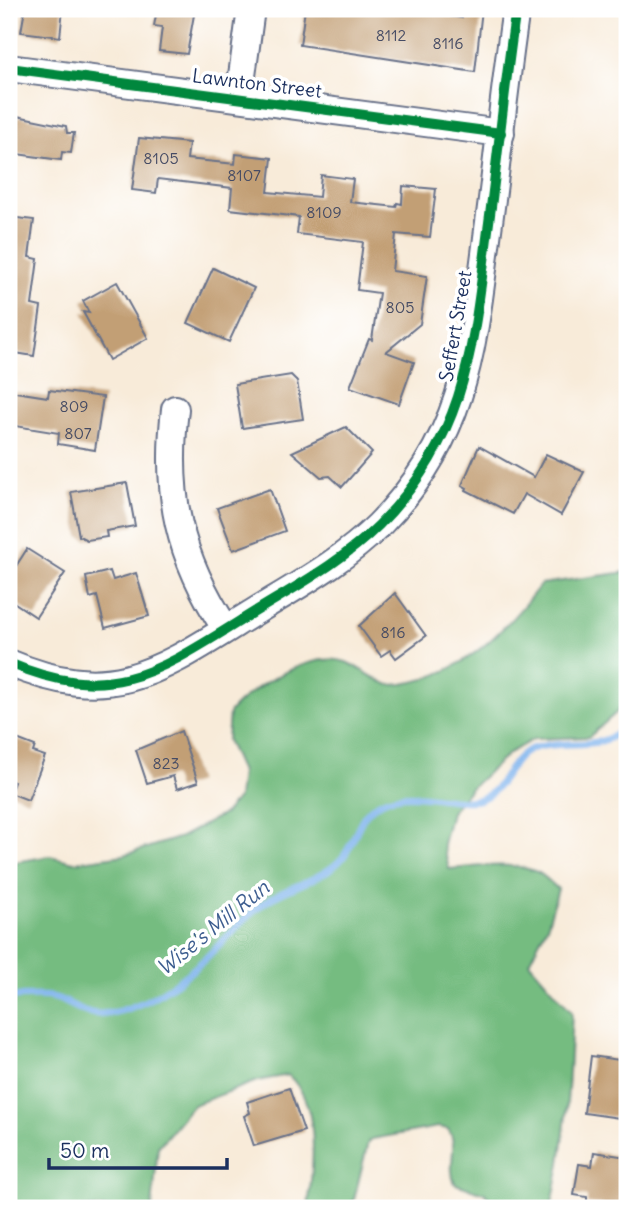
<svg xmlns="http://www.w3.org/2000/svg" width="636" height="1217" font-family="Delius,sans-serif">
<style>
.forest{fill:#74bc80;stroke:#48766f;stroke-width:2}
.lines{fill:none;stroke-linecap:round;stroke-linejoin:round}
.stream{stroke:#7fb4ed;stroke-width:7}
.building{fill:#c29f75}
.minor-casing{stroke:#687189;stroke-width:30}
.minor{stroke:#fff;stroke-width:26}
.cycleway-casing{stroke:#fff;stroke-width:15}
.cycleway{stroke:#00873e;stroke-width:10}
.labels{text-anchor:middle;stroke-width:7;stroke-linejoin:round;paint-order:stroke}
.number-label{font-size:16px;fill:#454b64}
.street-label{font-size:19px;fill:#1b2f5e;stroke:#fff}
.water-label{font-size:21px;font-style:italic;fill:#3e5e90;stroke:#fff}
</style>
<rect width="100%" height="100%" fill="#fff"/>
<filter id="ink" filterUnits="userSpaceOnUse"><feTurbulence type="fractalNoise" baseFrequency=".0143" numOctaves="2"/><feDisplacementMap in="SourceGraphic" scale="14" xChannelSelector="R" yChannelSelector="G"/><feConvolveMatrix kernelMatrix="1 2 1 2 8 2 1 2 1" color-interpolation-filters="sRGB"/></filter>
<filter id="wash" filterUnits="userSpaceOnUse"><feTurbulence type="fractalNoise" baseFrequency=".00686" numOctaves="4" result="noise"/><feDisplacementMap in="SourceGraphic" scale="28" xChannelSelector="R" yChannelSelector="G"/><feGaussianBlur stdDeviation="1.57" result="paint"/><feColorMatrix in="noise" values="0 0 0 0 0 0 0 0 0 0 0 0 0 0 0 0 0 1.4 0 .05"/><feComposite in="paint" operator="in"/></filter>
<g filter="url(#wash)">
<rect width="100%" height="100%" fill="#f8ebd9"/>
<!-- forest -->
<path class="forest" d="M627 572V698L617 712 589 737 534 739 509 753 469 790 451 812 443 844 449 869C476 867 510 861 537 872 544 875 552 884 558 889L548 924 529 962 572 1012C569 1078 567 1143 551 1208H495L485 1193 455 1184C446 1164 460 1147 448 1129L438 1127 372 1139 368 1142 352 1208H308C313 1166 322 1105 288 1075L257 1081 193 1105 158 1147 152 1208H9V863L50 856 74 862 124 855 181 837 224 814 238 798 241 772 227 740 229 713C250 687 313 650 346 662 357 666 384 686 392 685 459 680 503 633 541 584Z"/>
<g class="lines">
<!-- stream -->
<path class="stream" d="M9 997C22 997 38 995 51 997 68 1000 82 1015 101 1014 141 1012 187 978 214 950 231 934 245 916 264 903 286 888 314 882 334 866 359 847 352 815 383 801 412 787 452 805 477 800 505 793 508 756 534 748 565 738 605 754 627 724"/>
</g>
<g id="blocks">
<!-- building -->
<g class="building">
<polygon points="25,9 63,9 60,37 21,32"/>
<polygon points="157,9 195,9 187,54 159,51 162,27 154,26"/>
<polygon points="305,9 426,9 426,12 462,18 463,9 482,9 475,72 300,45"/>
<polygon points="17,116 66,126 67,133 74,133 71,153 62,152 61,160 9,153 9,118 17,119"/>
<polygon points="139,138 189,143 187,159 235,164 236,154 272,158 268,192 319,197 321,175 353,179 350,202 396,207 397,203 402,204 403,186 436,189 430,237 396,234 392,271 427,276 420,324 386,352 414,362 399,404 350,387 369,339 372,340 379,293 357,290 363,242 297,234 299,217 230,209 232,188 158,179 156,193 132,190"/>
<polygon points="9,217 34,220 29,257 38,259 32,305 41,307 34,356 9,352 9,320 12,320 17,279 9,278"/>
<polygon points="213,268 254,288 229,342 188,323"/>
<polygon points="117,282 148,338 109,360 83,312 89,313 83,301"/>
<polygon points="291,375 297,381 303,419 242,428 235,384"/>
<polygon points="49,390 103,397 95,450 58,444 59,433 9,425 9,391 48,397"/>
<polygon points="346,427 372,453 342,487 330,476 321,477 292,452"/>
<polygon points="479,446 534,477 546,454 584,472 561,515 524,494 513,514 466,490 467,488 462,485"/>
<polygon points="127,483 135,526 106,531 107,537 87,540 79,536 71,492"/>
<polygon points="270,489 285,531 233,550 217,508"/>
<polygon points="27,549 65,573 36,617 9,599 9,577"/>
<polygon points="110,571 113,580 136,573 149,616 105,628 97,596 90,598 86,577"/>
<polygon points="395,593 426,636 396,658 390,650 381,656 359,626"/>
<polygon points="181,731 198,782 177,789 173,776 147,783 136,750"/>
<polygon points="9,736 35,746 33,752 45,756 28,800 10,793 14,782 9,780"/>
<polygon points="591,1056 627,1061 627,1119 584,1113"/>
<polygon points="289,1088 304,1131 254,1146 244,1116 250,1113 247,1102"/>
<polygon points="594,1152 627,1157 627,1208 587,1203 587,1197 574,1195 579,1164 592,1166"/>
</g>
</g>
</g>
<g filter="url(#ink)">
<use href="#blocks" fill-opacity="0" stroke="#687189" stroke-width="2"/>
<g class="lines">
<!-- minor casing -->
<g class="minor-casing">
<g id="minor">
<polyline points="9,68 501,133"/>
<polyline points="239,98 251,9"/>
<path d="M175 409C165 495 178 556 226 629"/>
<path d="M9 663C107 704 152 676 235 624 283 593 338 566 379 525 467 436 473 346 488 230 498 156 505 82 516 9"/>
</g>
</g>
<!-- minor -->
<use href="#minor" class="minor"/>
<!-- cycleway casing -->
<g class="cycleway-casing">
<g id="cycleway">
<polyline points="9,68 501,133"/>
<path d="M9 663C107 704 152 676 235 624 283 593 338 566 379 525 467 436 473 346 488 230 498 156 505 82 516 9"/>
</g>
</g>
<!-- cycleway -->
<use href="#cycleway" class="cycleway"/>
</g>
</g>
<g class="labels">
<!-- number labels -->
<g class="number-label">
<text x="391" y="41">8112</text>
<text x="448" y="49">8116</text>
<text x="161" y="164">8105</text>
<text x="244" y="181">8107</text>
<text x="324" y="218">8109</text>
<text x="400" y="313">805</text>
<text x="74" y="412">809</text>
<text x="78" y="439">807</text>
<text x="393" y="638">816</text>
<text x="166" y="769">823</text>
</g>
<!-- street labels -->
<g class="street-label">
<text transform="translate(257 83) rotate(7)" y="7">Lawnton Street</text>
<text transform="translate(455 326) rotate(-80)" y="7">Seffert Street</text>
</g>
<!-- water labels -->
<g class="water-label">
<text transform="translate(213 928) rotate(-39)" y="7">Wise's Mill Run</text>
</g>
</g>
<!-- margin -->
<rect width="636" height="1217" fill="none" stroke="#fff" stroke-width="35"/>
<!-- scale -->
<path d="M49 1158v10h178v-10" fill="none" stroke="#1b2f5e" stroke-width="3.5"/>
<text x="60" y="1158" font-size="21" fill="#1b2f5e" stroke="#ffffff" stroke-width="5" paint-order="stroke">50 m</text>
</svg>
